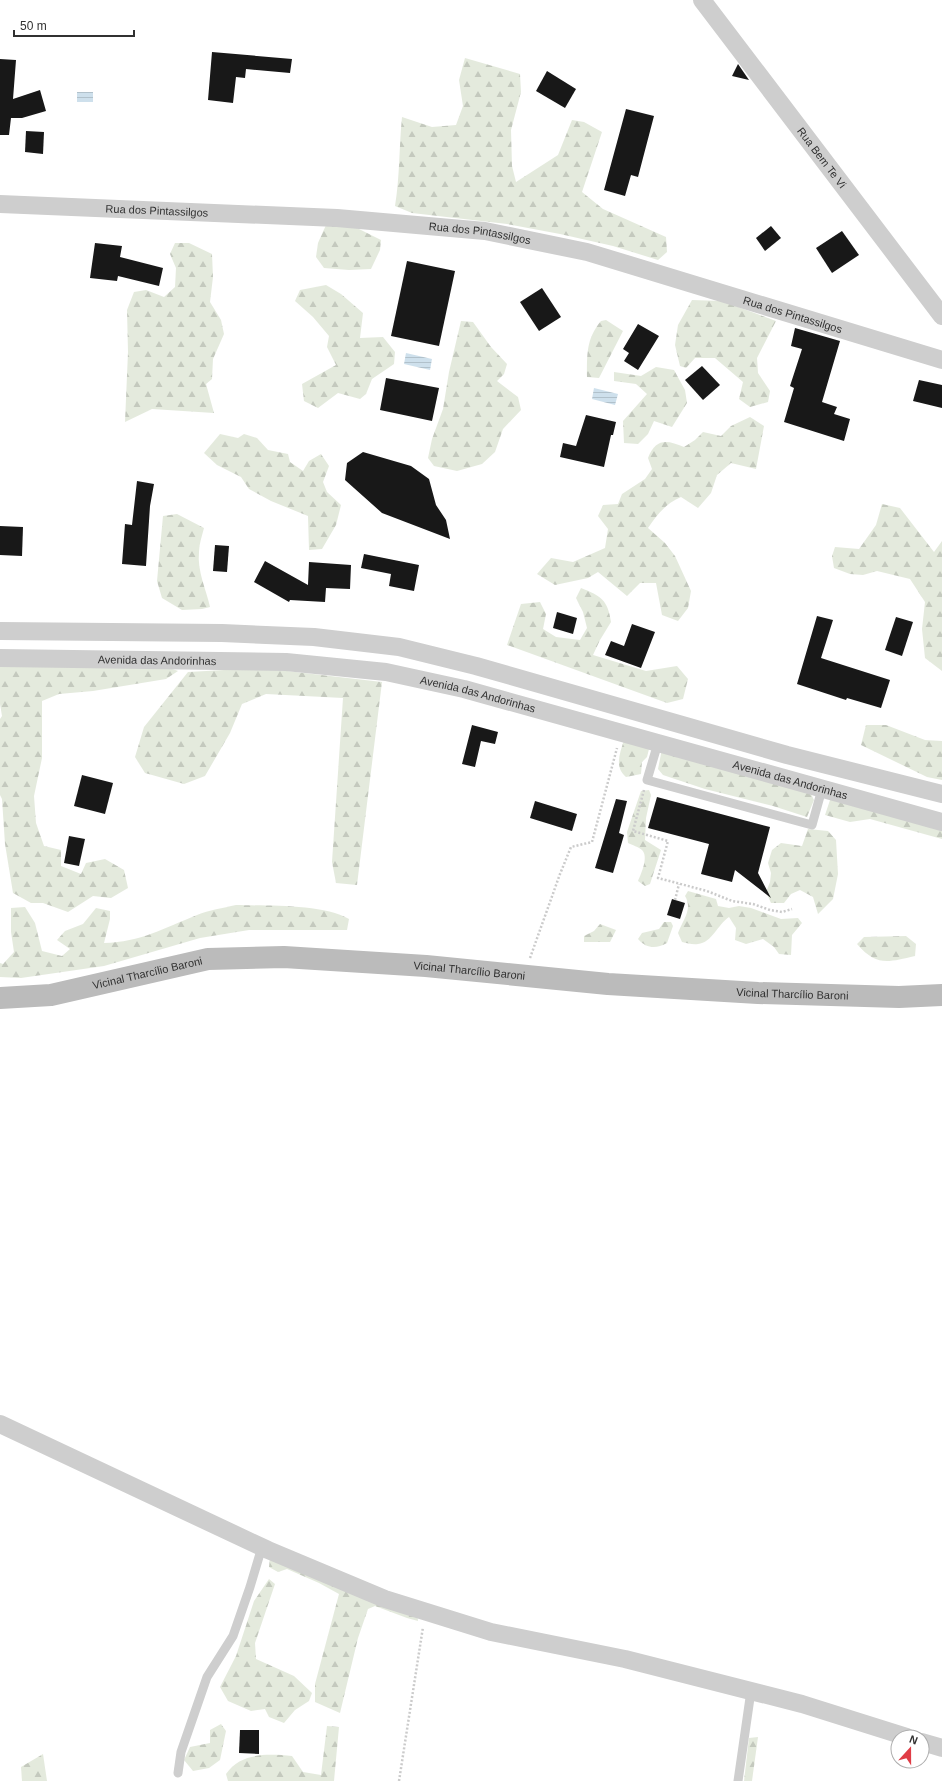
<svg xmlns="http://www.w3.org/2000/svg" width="942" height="1781" font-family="Arial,sans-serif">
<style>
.forest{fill:url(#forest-firs)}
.water{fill:url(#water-rules)}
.building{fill:#181818}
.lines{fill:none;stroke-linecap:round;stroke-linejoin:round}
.path{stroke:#cbcbcb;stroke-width:2.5;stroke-dasharray:2 2;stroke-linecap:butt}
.service{stroke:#cecece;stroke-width:9}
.minor{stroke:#cecece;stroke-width:18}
.secondary{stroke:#bbb;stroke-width:22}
.labels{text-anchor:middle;stroke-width:4;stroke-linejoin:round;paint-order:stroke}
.street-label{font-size:11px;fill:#313131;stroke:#fff}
</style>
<defs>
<pattern id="forest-firs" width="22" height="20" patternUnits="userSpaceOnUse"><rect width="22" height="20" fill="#e4eadd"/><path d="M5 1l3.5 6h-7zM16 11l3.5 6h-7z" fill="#c4c9be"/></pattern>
<pattern id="water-rules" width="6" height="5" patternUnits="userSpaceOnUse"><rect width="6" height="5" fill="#cee0ec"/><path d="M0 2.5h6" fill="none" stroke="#b1c1cb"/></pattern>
</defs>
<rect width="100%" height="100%" fill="#fff"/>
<!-- forest -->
<g class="forest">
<path d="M465 58 520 74 521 92 511 130 512 166 516 182 558 155 572 120 584 122 602 132 582 192 603 209 666 237 667 252 658 260 613 246 560 234 507 224 412 213 395 206C400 176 399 146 402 117L432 127 456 125 463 106 459 80Z"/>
<polygon points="326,225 355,227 381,240 380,250 371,269 349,270 324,268 316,257 318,243"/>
<polygon points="175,243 189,243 212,254 213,277 210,302 221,320 224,334 213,359 212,379 206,384 214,413 152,409 125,422 128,352 127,310 134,292 146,290 164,297 175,287 176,268 170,254"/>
<polygon points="326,285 341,294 363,313 360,338 383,337 395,352 394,364 372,379 366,394 360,399 338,393 318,408 304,401 302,384 336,365 327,347 329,336 313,317 295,301 300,290"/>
<polygon points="692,300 722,301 776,321 757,358 758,373 770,391 768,402 750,407 739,399 743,382 715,358 695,358 686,368 680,366 675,345 678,325"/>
<path d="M606 320 623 331 599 378 587 377C587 355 586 339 601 321Z"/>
<polygon points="461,321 473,322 491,347 507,364 504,374 497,381 518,397 521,410 503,429 495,452 482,464 457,471 434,466 428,458 432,439 443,409 449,372"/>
<polygon points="656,367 674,370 685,390 687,403 672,427 654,421 648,434 638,444 624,443 623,421 647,394 636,384 614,381 614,372 641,376"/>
<path d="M750 417 764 426 756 469 731 463 717 475 711 493 698 508 681 497C665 504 657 515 648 528L665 543 675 556 691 591 688 608 678 621 662 615 656 583H640L627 596 598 572 588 578 555 585 537 574 551 558 573 562 605 548 608 529 598 516 603 505 618 504 622 494 645 479 652 469 648 458C656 438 667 440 684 447L695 440 703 432 721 436 731 426Z"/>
<polygon points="220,434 238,438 244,434 257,438 268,450 288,454 290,462 303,471 309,461 321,454 329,466 323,482 327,492 341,505 336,525 322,549 309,550 308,516 271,501 249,489 241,477 217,465 204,453"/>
<polygon points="882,504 900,508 934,552 942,541 942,671 925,658 922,629 925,602 910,579 877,571 863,575 850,574 834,568 832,556 835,547 859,549 876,525"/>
<path d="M177 514 204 528C202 536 199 544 199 552 197 571 206 589 210 607L202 609 182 610 162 598 157 581 163 516Z"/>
<path d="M581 588C601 596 608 600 611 622L600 640 593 655 646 671 677 666 688 679 683 699 667 703 507 645 521 604 540 602 546 614 543 629 556 637 580 640 587 628 583 612 576 598Z"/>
<polygon points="34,666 167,667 178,671 166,679 93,691 59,694 42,701 42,758 34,796 36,823 44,846 61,850 61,866 81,874 86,863 105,859 124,870 128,888 111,898 93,896 68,912 43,903 31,903 13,893 5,844 2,799 0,795 0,719 2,716 0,704 0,667"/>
<polygon points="261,668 382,682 357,885 336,883 332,862 343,698 266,694 242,704 230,733 205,776 184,784 145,773 135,757 144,727 188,672"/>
<polygon points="866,725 886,725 925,740 942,741 942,780 927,777 861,745"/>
<path d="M624 740 650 745 647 757 642 762 641 774 626 777C614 767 620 753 624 740Z"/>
<polygon points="662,749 809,790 814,800 807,817 773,806 705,789 663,775 658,769"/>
<path d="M649 790 651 795 646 818 645 840 661 850 650 884 645 886 638 881C641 874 649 857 642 850 639 847 632 845 628 843L627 832 641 791Z"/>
<polygon points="831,797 942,827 942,839 870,819 850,822 825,815"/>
<polygon points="808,829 828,831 836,840 838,874 833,899 818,914 813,897 800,890 791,894 784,903 771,903 766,892 770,882 771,873 768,863 772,850 781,843 802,846"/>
<path d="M688 891 716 899 718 906 729 908 739 906 751 908 781 919 798 918 802 923 792 935 791 955 779 954 774 947 763 939 746 944 735 940 736 928 729 917C718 924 712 943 698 944 693 945 687 943 682 942L678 933C683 920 693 909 685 896Z"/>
<path d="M236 905C267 906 323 904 349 919L347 930H249L200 938 104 966 21 978 0 977V963L3 964 14 952 11 932V908L25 907 35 923 42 951 62 956 70 949 57 940 65 931 83 924 96 908 110 911V919L104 943C141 942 164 928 197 915 209 910 223 908 236 905Z"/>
<path d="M664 922H671L673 926 667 943C656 949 647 949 638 939L642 933 659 929Z"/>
<polygon points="600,924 616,930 610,942 584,942 584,936 594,931"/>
<path d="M906 936 916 944 915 956C888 962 877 967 857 944L864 937Z"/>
<polygon points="270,1557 417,1612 418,1621 407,1618 375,1606 368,1609 358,1638 340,1713 315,1702 315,1684 339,1594 319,1583 287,1569 278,1572 269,1567"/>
<polygon points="269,1579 275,1584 255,1643 256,1659 294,1676 312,1693 309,1701 295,1710 284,1723 269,1717 265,1709 251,1711 228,1701 220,1687 236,1656 254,1601"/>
<polygon points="221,1724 226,1731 220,1760 209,1768 193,1771 184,1760 190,1747 210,1743 210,1730"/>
<path d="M327 1726 339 1727 334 1781H228L226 1774C241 1752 268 1754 292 1756L303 1772 321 1775Z"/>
<polygon points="758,1737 752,1781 744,1781 749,1738"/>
<polygon points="43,1754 47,1781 22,1781 21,1767"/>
</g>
<!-- water -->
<g class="water">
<rect x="77" y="92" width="16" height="10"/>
<polygon points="406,353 432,359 430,370 404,364"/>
<polygon points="594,388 618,394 615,405 592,399"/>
</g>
<!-- building -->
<g class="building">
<polygon points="212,52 292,59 290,73 246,69 245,78 236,77 233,103 208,100"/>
<polygon points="0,59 16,60 13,99 40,90 46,111 22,118 11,118 9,135 0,135"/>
<polygon points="738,64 749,80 732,76"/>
<polygon points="547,71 576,89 565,108 536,91"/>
<polygon points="626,109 654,116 638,177 631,175 625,196 604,190"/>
<polygon points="26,131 44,132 43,154 25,152"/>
<polygon points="771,226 781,238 765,251 756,238"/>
<polygon points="842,231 859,255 832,273 816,248"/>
<polygon points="95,243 122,246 120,257 163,268 159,286 118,276 117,281 90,278"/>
<polygon points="407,261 455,271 439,346 391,336"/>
<polygon points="542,288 561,317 539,331 520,302"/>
<polygon points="638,324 659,336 638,370 624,361 629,353 623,349"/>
<polygon points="795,328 840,341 822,402 837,407 834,414 850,419 844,441 784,422 794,388 790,386 802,349 791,346"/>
<polygon points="702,366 720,385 703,400 685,380"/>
<polygon points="386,378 439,388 432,421 380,410"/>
<polygon points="919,380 942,385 942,408 913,401"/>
<polygon points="586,415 616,422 613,435 611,435 604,467 560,457 563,443 576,446"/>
<polygon points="363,452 411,466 429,479 436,505 446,520 450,539 382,513 345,480 347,463"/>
<polygon points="137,481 154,484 150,506 146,566 122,564 125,524 132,525"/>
<polygon points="0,526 23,527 22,556 0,555"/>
<polygon points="215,545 229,546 227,572 213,571"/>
<polygon points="364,554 419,565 414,591 389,586 391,574 361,568"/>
<polygon points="265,561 308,585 309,562 351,565 350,589 326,588 325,602 290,600 289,602 254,582"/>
<polygon points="557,612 577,618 573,634 553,628"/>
<polygon points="817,616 833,620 821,658 890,680 881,708 847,698 846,700 797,684"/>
<polygon points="896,617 913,622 902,656 885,650"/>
<polygon points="632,624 655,632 641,668 605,655 611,641 624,646"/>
<polygon points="472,725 498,732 495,744 481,741 475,767 462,764"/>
<polygon points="82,775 113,783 105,814 74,806"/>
<polygon points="657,797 770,827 758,873 771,898 735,870 732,882 701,874 709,844 648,828"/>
<polygon points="616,799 627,801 619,833 624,835 613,873 595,868"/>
<polygon points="535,801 577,814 572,831 530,818"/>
<polygon points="69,836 85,839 79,866 64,863"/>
<polygon points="672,899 685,903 680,919 667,915"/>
<polygon points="240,1730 259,1730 259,1754 239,1753"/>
</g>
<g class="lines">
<!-- path -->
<g class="path">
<polyline points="644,790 633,831 668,841 658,878 707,891 732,901 753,904 770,910 782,912 792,909"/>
<polyline points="675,900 679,884"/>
<polyline points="530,958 560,874 571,847 592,842 617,748"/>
<polyline points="399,1781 423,1627"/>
</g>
<!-- service -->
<g class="service">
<polyline points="658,743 647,780 812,825 822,789"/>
<polyline points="178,1773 181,1752 207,1677 233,1636 250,1587 262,1547"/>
<polyline points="738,1781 751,1691"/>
</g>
<!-- minor -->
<g class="minor">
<path id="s1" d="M702 0 942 316"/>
<path id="s2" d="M0 204 337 218 485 231 587 252 942 360"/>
<polyline points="0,631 222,633 314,637 399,647 476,666 787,755 942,794"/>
<path id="s3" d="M0 658 286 662 386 672 464 689 942 822"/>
<polyline points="0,1424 268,1550 385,1599 491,1632 625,1659 802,1704 907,1737"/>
<polyline points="922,1742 942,1748"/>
</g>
<!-- secondary -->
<path class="secondary" id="s4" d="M0 998 51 995 208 959 284 957 426 966 608 984 758 993 899 997 942 995"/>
</g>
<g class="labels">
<!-- street labels -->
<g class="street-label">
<text dy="4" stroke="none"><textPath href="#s1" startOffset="198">Rua Bem Te Vi</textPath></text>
<text dy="4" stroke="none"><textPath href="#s2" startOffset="157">Rua dos Pintassilgos</textPath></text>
<text dy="4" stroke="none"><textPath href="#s2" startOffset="481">Rua dos Pintassilgos</textPath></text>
<text dy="4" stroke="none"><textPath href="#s2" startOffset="805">Rua dos Pintassilgos</textPath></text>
<text dy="4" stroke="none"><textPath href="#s3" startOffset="157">Avenida das Andorinhas</textPath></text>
<text dy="4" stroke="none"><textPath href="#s3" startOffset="481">Avenida das Andorinhas</textPath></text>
<text dy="4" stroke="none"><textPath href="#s3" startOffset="805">Avenida das Andorinhas</textPath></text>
<text dy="4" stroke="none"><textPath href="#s4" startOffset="474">Vicinal Tharcílio Baroni</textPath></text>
<text dy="4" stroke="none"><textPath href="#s4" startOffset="150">Vicinal Tharcílio Baroni</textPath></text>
<text dy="4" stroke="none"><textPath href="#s4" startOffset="798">Vicinal Tharcílio Baroni</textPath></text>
</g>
</g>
<!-- north arrow -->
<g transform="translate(910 1749) rotate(21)"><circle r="19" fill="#ffffff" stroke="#adadad"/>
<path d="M0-3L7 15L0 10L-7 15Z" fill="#e03c46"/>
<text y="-6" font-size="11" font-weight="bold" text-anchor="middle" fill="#313131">N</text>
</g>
<!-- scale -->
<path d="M14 30v6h120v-6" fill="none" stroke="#313131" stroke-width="2"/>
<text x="20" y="30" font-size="12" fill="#313131" stroke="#ffffff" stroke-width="3" paint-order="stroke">50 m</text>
</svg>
